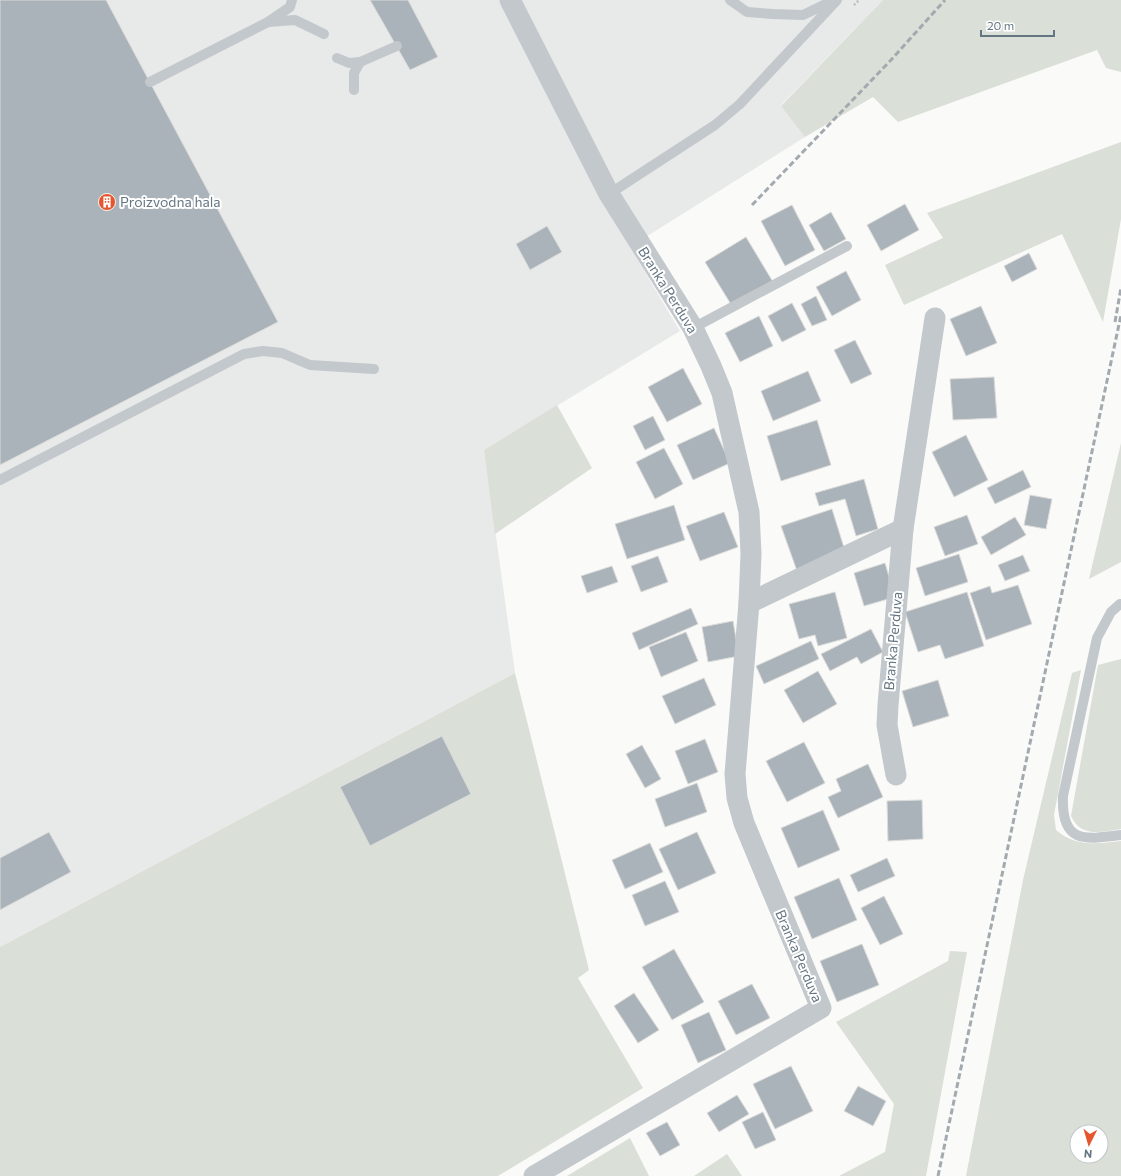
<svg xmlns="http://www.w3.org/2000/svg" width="1121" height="1176" font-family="Commissioner,sans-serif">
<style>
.built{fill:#e8e9e9}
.green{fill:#dadfd7;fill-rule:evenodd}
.building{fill:#aab3b9;stroke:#dcdcda}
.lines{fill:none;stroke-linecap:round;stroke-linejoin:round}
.path{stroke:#bbbfc2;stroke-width:2.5;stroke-dasharray:2 2;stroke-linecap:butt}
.service{stroke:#c3c8cc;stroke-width:10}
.minor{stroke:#c3c8cc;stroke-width:21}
.rail{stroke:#a2aab0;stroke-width:3;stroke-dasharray:6 3;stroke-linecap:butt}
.labels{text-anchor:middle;stroke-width:4;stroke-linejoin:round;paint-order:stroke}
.poi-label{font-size:14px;fill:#657683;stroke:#fff;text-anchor:start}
.street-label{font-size:14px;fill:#657683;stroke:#fff}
</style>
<rect width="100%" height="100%" fill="#fafaf8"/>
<!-- built -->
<polygon class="built" points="0,0 883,0 781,105 805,137 630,247 680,331 484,450 515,673 0,947"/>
<!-- green -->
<g class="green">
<polygon points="883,0 1121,0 1121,72 1106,68 1097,50 898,122 873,97 805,137 781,106"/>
<polygon points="1121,142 1121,219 1103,322 1062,234 904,305 885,265 943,238 927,213"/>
<polygon points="557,405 592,468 495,534 484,450"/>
<polygon points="1121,443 1121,562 1089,579"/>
<path d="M1121 659V829C1101 832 1081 838 1071 816L1098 665Z"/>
<path d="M1081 670 1054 815 1056 830C1075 847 1097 844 1121 841V1176H966L1023 880 1072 673ZM1077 1132H1101V1156H1077Z"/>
<polygon points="515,673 589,970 578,978 643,1088 498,1176 0,1176 0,947"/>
<polygon points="950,951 967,952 926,1176 839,1176 885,1152 894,1104 836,1022 948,961"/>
<polygon points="630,1138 649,1176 567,1176"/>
<polygon points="727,1154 742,1176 694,1176"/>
</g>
<!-- building -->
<g class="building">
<polygon points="0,0 106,0 278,322 0,465"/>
<polygon points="370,0 408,0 438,57 410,70"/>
<polygon points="905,204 919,230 881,251 867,225"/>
<polygon points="792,205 815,250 785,266 761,221"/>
<polygon points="831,212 846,239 824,251 809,225"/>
<polygon points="547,226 562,252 530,270 516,244"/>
<polygon points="746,237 773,282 732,306 705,262"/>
<polygon points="1029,253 1037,269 1012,282 1004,266"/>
<polygon points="846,271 861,300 832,316 816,287"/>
<polygon points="816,296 827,320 812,326 801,304"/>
<polygon points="792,303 806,330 782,342 768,316"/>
<polygon points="981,306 997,343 966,356 950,319"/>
<polygon points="759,316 773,346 740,362 725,333"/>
<polygon points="855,340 872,374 851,384 834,350"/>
<polygon points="683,368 702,404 667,422 648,387"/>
<polygon points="808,371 821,401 773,421 761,391"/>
<polygon points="994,377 997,418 953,420 950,379"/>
<polygon points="653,416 665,440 645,450 633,426"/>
<polygon points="817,420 831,465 781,481 767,436"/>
<polygon points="714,428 730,463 693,480 677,445"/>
<polygon points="966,435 988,480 954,497 932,452"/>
<polygon points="664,448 683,484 655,499 636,462"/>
<polygon points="1023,470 1031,487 995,504 987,488"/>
<polygon points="864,479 878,529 856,536 845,499 819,506 815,493"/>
<polygon points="1030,495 1052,499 1046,529 1024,525"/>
<polygon points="674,505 685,540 627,559 615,524"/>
<polygon points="832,509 846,554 797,571 781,526"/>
<polygon points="724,512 738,547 700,561 686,526"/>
<polygon points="967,515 978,544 945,556 934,527"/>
<polygon points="1015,517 1026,535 991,555 981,537"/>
<polygon points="959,554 968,582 925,596 916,568"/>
<polygon points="1023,555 1030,571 1005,581 998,565"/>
<polygon points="658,556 668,582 641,592 631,566"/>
<polygon points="885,563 895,597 864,606 854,573"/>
<polygon points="612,566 618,582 587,593 581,576"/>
<polygon points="1018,585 1032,624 986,640 970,593 990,586 992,593"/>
<polygon points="835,592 847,638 818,646 815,635 799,639 789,604"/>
<polygon points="967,592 984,646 945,659 940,645 918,652 905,612"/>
<polygon points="691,608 698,624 639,650 632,633"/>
<polygon points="733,621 739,656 708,662 702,627"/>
<polygon points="871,629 883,652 861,664 857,657 830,671 821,654"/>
<polygon points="686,632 698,661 661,677 649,647"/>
<polygon points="811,641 819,659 764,684 756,666"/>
<polygon points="818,671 837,704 803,723 784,690"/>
<polygon points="704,678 716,705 675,724 662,696"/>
<polygon points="938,680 949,716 913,727 902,691"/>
<polygon points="442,736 471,794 370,846 340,787"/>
<polygon points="705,739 718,772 688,784 675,751"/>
<polygon points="804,742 825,783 787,802 766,761"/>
<polygon points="642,745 661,779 645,788 626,754"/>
<polygon points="868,764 883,797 838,818 828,797 841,791 836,779"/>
<polygon points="697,783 707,812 665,827 655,799"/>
<polygon points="922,800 923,839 888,841 887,801"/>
<polygon points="823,810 840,850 798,868 781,828"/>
<polygon points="49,832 71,872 0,910 0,858"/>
<polygon points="697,832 716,873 678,890 659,849"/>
<polygon points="650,843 663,872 625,889 612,860"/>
<polygon points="887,858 895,876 858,892 850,875"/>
<polygon points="839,878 857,920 812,939 794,897"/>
<polygon points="665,881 679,912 645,926 632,895"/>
<polygon points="884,896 903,934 880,945 861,908"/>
<polygon points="862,944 879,985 837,1002 820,961"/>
<polygon points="674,949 704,1002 672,1020 642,967"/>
<polygon points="752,984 770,1018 736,1035 718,1001"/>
<polygon points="634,993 659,1030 638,1043 614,1006"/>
<polygon points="709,1012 726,1050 698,1063 681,1025"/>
<polygon points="791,1066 813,1111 775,1129 753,1084"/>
<polygon points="858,1086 886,1101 873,1126 844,1111"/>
<polygon points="737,1095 749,1114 719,1132 707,1113"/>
<polygon points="763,1112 776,1140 755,1149 742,1122"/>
<polygon points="667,1122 680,1145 660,1156 646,1133"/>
</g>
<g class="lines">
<!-- path -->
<polyline class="path" points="854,5 859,0"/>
<!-- service -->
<g class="service">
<polyline points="730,0 747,12 773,14 803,15 832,1"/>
<polyline points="268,22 295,20 324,34"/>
<polyline points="337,58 349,63 360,62"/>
<polyline points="150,82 268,22 290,7 292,0"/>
<polyline points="354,90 354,73 360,62 397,46"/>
<polyline points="609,194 715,125 740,104 837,0"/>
<polyline points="693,328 847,246"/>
<polyline points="0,480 244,354 263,351 282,353 310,365 374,369"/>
<path d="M1120 604 1111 612 1097 638 1063 796C1061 843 1083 840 1121 835"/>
</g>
<!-- minor -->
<g class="minor">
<polyline points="510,0 609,194 693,328 711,366 722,393 749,512 751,554 749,603 735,774 737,798 744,823 821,1008 534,1176"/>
<polyline points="749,603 903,529 935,318"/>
<polyline points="896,775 887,725 888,705 903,529"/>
</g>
<!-- rail -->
<g class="rail">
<polyline points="752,205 891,60 945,0"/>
<polyline points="1115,322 1121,288"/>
<polyline points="938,1176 1121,315"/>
</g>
</g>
<!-- icons -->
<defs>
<g id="building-disc" transform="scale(0.9)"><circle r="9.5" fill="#e4572e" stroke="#fff"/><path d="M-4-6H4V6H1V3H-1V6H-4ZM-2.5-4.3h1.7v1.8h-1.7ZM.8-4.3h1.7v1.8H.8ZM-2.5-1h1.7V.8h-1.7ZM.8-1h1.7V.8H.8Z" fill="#fff"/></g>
</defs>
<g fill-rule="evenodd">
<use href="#building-disc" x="107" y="202"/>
</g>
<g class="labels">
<!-- poi labels -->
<g class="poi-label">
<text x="120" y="207">Proizvodna hala</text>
</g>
<!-- street labels -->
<g class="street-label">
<text transform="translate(668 290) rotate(58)" y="5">Branka Perduva</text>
<text transform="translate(893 641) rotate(-85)" y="5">Branka Perduva</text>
<text transform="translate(799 956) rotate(67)" y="5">Branka Perduva</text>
</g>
</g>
<!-- north arrow -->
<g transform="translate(1089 1144) rotate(185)"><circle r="19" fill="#ffffff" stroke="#c1c8cd"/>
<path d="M0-3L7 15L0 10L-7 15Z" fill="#e4572e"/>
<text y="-6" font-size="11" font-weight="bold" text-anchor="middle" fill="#657683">N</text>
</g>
<!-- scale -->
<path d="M981 30v6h73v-6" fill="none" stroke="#657683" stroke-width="2"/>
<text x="987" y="30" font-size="12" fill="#657683" stroke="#ffffff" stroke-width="3" paint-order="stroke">20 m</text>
</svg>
